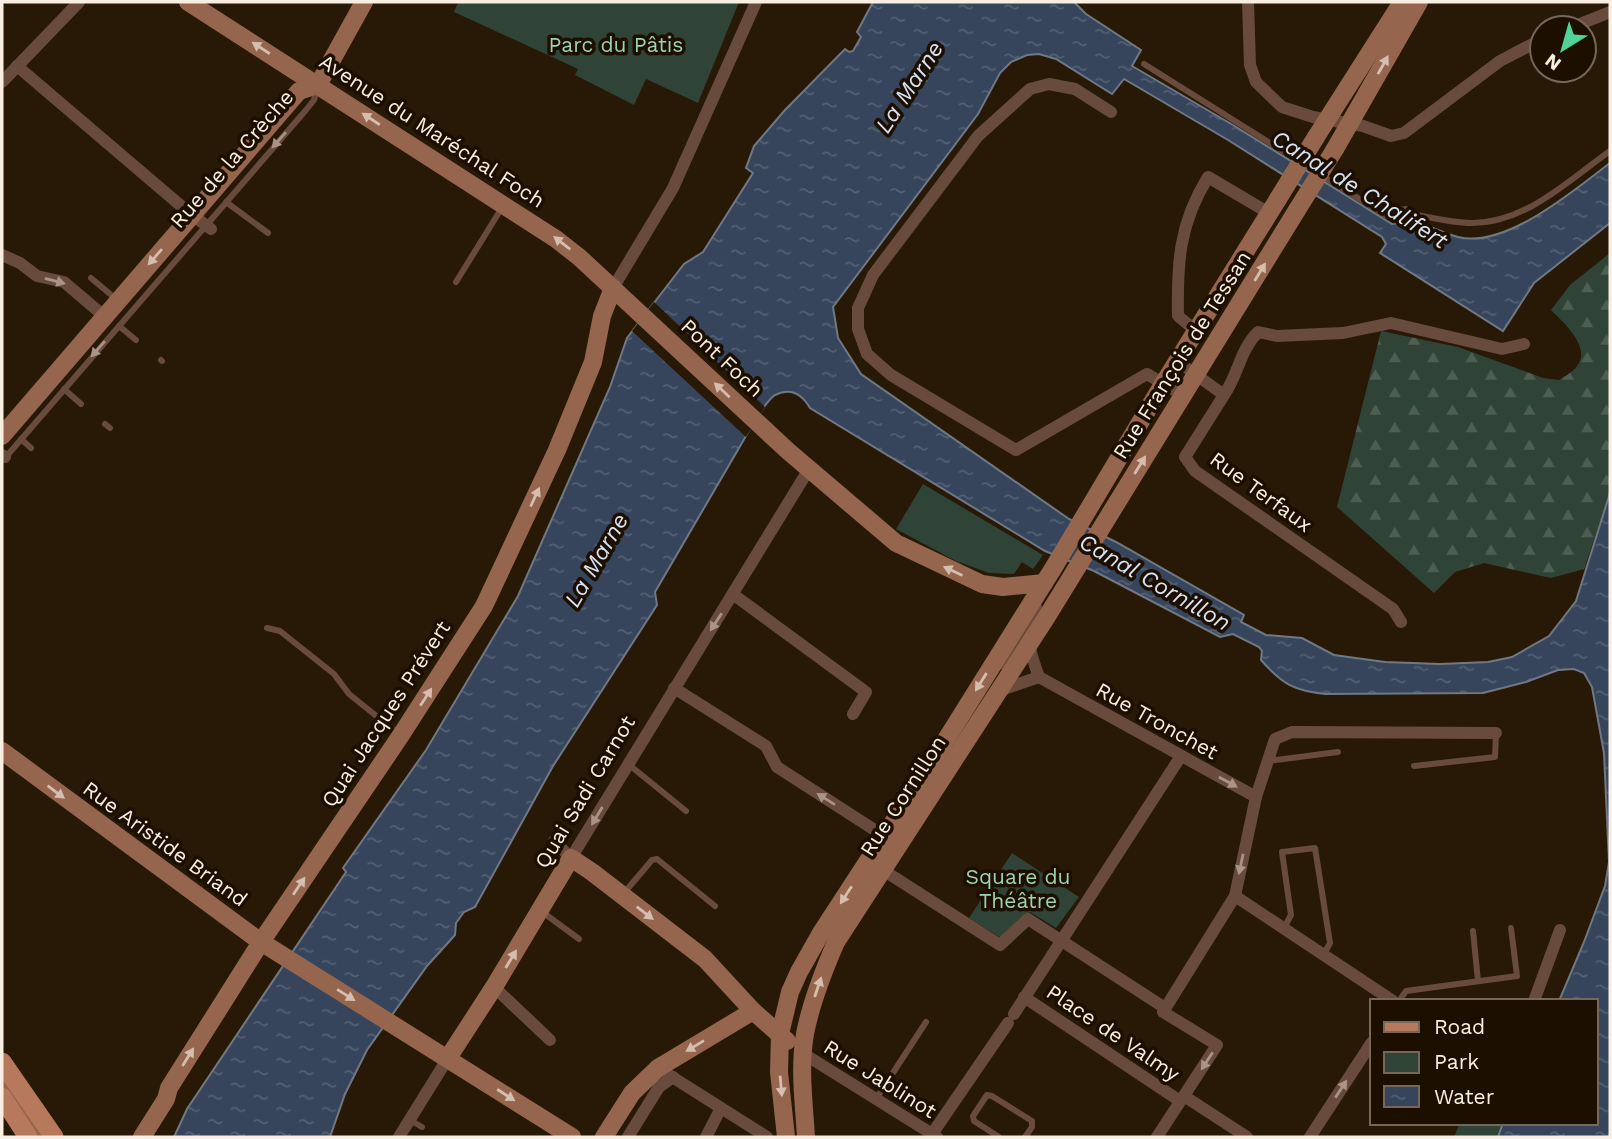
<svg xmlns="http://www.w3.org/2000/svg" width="1612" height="1139" font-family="'Work Sans',sans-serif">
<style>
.forest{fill:url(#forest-firs)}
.green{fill:#2f4336}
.water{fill:url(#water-ripples);stroke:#707884;stroke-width:2}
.pier{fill:#271906}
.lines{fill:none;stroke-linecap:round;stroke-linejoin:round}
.lane{stroke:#694b3d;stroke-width:6}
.street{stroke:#694b3d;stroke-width:12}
.secondary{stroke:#95654e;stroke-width:18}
.primary{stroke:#b7795b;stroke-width:19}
.secondary-bridge{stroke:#95654e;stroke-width:18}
.oneway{fill:#d5beae}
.oneway2{fill:#a99487}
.labels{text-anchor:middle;stroke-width:7;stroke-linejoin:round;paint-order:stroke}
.park-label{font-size:21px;fill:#9cd2b0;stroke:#1d0f00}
.street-label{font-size:21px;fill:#f8eee2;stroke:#1d0f00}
.water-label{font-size:23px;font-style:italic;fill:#d6e3f6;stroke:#1d0f00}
</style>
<defs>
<pattern id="forest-firs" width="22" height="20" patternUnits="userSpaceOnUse" patternTransform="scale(1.75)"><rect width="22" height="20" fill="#2f4336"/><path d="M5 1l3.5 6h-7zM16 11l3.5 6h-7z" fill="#4e5e53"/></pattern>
<pattern id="water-ripples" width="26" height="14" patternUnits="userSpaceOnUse" patternTransform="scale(1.75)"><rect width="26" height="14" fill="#36455c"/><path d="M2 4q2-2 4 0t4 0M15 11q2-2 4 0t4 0" fill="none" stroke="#546073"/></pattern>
</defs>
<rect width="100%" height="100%" fill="#271906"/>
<!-- forest -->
<path class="forest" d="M1610 253V493L1584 569 1551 578 1484 563 1455 572 1434 593 1337 507 1381 331 1458 347 1543 378 1559 380C1565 376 1573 372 1577 366 1592 347 1563 322 1551 310L1570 285Z"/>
<!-- green -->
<g class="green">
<polygon points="458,2 739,2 698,103 646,79 634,105 575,75 578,69 454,12"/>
<polygon points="923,484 1043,555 1033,569 1022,562 1014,574 989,573 956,561 896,529"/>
<polygon points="1012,853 1079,897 1056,928 1030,912 1001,938 969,918"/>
<polygon points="1460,1123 1503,1123 1498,1137 1454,1137"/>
</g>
<!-- water -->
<path class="water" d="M873 2H1074L1086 14 1141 50 1132 66 1233 125 1392 224 1399 223 1403 215C1421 222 1439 232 1458 237 1506 249 1574 190 1610 163V223L1534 283 1503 331 1380 253 1386 244 1382 237 1228 140 1124 79 1112 94 1056 59 1039 54 1027 55 1011 62 1000 73 978 114 833 307 838 338 861 374 1069 519 1116 542 1244 615 1241 622 1266 635 1302 638 1334 655 1385 662 1440 664 1488 662 1512 657 1549 636 1576 601 1610 493V1137H1498L1503 1123H1596V1001H1559L1584 942 1605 886 1609 862 1604 753 1592 687 1584 673 1574 669 1558 670 1526 682 1483 693 1326 694C1294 691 1282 684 1261 660L1262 651 1259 647 1233 634 1220 637 1094 571 1045 551 810 408C802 394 791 387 775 395 763 403 747 435 739 448 711 496 683 544 655 592L657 605 553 766 475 907 464 912 456 923 455 935 427 966 367 1050 345 1094 330 1137H174L187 1109 346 872 343 868 426 750 518 596 610 387 627 338 684 264 703 252 753 173 746 168 754 146 785 110 845 49 849 52 853 51 861 37 857 32Z"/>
<!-- pier -->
<polygon class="pier" points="654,302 765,407 746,437 632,331"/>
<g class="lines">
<!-- lane -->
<g class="lane">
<path d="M1144 64 1393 220 1400 210 1406 209 1408 213C1428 217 1451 223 1472 223 1526 223 1569 180 1610 151"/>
<polyline points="226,202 268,233"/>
<polyline points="91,278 116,299"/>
<polyline points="456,282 503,206"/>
<polyline points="119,326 136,340"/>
<polyline points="161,360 162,361"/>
<polyline points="64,389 81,404"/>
<polyline points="105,424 110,428"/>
<polyline points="21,439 31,448"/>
<polyline points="5,458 306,110 314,100 318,87"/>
<polyline points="267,628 280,631 334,674 349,694 400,735"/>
<polyline points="1268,761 1338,752"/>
<polyline points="628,764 686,811"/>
<polyline points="1414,766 1495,757 1496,733"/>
<polyline points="624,893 652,860 657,859 715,906"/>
<polyline points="541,911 579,939"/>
<polyline points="1284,928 1291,915 1282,852 1315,848 1330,943 1324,954"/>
<polyline points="1473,931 1478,981"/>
<polyline points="1399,1001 1406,991 1517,976 1511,928"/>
<polyline points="876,1099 926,1022"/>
<polyline points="410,1120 422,1127"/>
<polyline points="999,1137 974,1121 973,1116 987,1095 992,1096 1032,1121 1032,1127 1025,1137"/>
</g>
<!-- street -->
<g class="street">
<polyline points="1248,2 1250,65 1256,82 1282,107 1313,117 1363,126 1391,136 1404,133 1500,61 1542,39"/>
<polyline points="1570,28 1610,12"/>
<polyline points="17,66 187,211 211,229"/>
<polyline points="2,82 79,2"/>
<polyline points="1111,112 1075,89 1049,84 1030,89 978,136 873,275 858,308 858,329 867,354 891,375 1016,450 1147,374 1183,395"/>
<polyline points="2,255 20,263 37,276 64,282 104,316"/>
<polyline points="613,288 673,188 756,2"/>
<path d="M1196 331 1178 316C1177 263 1179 224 1208 177L1269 213"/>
<polyline points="1177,361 1224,395 1185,457 1195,471 1393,609 1401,622"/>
<path d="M1224 395C1239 373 1240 350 1258 332L1277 336 1343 333 1391 323 1502 349 1524 344"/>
<polyline points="2,455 5,457"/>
<polyline points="734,595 866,692 853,714"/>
<path d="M1036 607C1025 638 1028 647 1039 677"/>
<polyline points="1007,667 1020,629"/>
<polyline points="1039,677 1256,797"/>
<polyline points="674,688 766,746 777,767 884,836"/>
<polyline points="998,691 1039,677"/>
<polyline points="554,841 571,858 809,469"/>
<polyline points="883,870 1000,945 1028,919 1165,1008"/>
<polyline points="1235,896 1393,1001"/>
<polyline points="494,987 550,1040"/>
<polyline points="1024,997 1180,1101"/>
<polyline points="1534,1001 1560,930"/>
<polyline points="1014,1014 1181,756"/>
<polyline points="804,1054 937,1137"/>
<polyline points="658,1068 767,1137"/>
<polyline points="1184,1096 1247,1137"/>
<polyline points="932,1134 1008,1023"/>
<polyline points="399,1137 448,1058"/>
<polyline points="628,1137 659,1087 673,1077"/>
<polyline points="706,1137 721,1108"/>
<polyline points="1157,1137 1217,1045 1163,1012 1235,896 1256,797 1275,739 1292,732 1496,733"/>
<polyline points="1310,1137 1372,1042"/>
</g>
<!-- secondary -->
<g class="secondary">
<polyline points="188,2 556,239 579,257 788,451 896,543 982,584 1003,587 1044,583"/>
<polyline points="318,85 364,2"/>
<polyline points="1316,137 1402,2"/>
<polyline points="1335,149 1419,2"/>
<polyline points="2,436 299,91 318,85"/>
<polyline points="2,751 261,942 572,1137"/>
<polyline points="448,1058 494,987 571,858 592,872 705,959 753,1011 787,1041"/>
<polyline points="2,1087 8,1092 39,1137"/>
<polyline points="142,1137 166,1099 169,1088 261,942 401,735 484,606 557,450 593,362 602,316 613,288"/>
<polyline points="604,1137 632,1093 658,1068 753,1011"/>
<polyline points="786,1137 779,1072 780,1034 790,992 799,972 821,933 924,775 1054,567 1163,384 1278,199"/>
<path d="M806 1137C804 1103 799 1068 805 1034 811 1002 823 972 836 942L1046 618 1297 210"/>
</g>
<!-- primary -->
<g class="primary">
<polyline points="2,1062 54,1137"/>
<polyline points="2,1097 28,1137"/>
</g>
<!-- secondary-bridge -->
<g class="secondary-bridge">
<polyline points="1278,199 1316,137"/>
<polyline points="1297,210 1335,149"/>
</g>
</g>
<!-- one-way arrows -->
<defs><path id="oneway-solid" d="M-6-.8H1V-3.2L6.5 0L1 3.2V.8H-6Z" transform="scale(1.75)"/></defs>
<g class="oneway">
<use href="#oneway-solid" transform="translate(261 48) rotate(-147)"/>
<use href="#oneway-solid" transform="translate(1383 65) rotate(-61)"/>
<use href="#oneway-solid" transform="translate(371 119) rotate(-147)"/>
<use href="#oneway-solid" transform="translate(562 243) rotate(-142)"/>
<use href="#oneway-solid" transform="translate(155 257) rotate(131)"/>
<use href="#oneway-solid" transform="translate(1260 272) rotate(-59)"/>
<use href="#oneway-solid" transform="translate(722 390) rotate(-137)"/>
<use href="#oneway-solid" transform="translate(1140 465) rotate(-58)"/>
<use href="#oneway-solid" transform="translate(535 497) rotate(-65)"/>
<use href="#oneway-solid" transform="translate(953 571) rotate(-155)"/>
<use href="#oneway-solid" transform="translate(981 682) rotate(122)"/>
<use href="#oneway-solid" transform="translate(426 697) rotate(-57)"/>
<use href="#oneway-solid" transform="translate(56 792) rotate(37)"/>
<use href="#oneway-solid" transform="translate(299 886) rotate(-56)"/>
<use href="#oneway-solid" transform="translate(846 895) rotate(123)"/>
<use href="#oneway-solid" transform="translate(645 913) rotate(38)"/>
<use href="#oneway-solid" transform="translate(511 959) rotate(-59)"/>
<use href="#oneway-solid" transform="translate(818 987) rotate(-71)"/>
<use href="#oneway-solid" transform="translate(346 995) rotate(32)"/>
<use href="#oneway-solid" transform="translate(695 1046) rotate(149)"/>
<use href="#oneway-solid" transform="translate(188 1057) rotate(-58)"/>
<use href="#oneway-solid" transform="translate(781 1086) rotate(85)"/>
<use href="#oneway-solid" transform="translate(506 1095) rotate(33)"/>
</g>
<g class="oneway2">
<use href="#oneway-solid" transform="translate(279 140) rotate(131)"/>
<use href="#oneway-solid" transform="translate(55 281) rotate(15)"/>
<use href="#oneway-solid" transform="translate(98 349) rotate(131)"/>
<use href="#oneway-solid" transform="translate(716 622) rotate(123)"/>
<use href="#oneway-solid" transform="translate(1228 782) rotate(29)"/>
<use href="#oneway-solid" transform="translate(826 799) rotate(-148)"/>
<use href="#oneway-solid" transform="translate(597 816) rotate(121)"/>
<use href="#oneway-solid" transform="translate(1241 864) rotate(102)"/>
<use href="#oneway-solid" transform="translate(1207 1061) rotate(123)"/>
<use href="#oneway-solid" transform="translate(1341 1089) rotate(-57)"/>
</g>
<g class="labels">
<!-- park labels -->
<g class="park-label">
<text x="616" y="52">Parc du Pâtis</text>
<text x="1018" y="884">Square du<tspan x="1018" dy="24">Théâtre</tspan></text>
</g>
<!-- street labels -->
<g class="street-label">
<text transform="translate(432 131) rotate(33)" y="7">Avenue du Maréchal Foch</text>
<text transform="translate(232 159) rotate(-49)" y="7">Rue de la Crèche</text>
<text transform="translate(1182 355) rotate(-58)" y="7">Rue François de Tessan</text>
<text transform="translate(722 358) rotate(43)" y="7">Pont Foch</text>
<text transform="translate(1261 492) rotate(36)" y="7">Rue Terfaux</text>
<text transform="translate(386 714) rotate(-57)" y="7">Quai Jacques Prévert</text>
<text transform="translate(1157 721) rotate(29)" y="7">Rue Tronchet</text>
<text transform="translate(585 792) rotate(-59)" y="7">Quai Sadi Carnot</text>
<text transform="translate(903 796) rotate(-57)" y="7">Rue Cornillon</text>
<text transform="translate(165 844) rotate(36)" y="7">Rue Aristide Briand</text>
<text transform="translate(1113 1033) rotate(34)" y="7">Place de Valmy</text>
<text transform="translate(880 1079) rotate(32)" y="7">Rue Jablinot</text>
</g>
<!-- water labels -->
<g class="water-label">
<text transform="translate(909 87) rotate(-57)" y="8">La Marne</text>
<text transform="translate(1360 189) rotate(32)" y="8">Canal de Chalifert</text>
<text transform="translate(596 560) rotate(-60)" y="8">La Marne</text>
<text transform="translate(1155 582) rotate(30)" y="8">Canal Cornillon</text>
</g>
</g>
<!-- border -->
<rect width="1612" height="1139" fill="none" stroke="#f8eee2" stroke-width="7"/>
<!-- legend -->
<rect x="1370" y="999" width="228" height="126" fill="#1d0f00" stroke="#75685a" stroke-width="2"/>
<rect x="1384" y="1022" width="35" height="10" fill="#b7795b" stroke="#75685a" stroke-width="2"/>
<text x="1434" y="1034" font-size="21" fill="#f8eee2">Road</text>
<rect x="1384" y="1052" width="35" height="21" fill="#2f4336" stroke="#75685a" stroke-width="2"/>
<text x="1434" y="1069" font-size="21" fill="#f8eee2">Park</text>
<rect x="1384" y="1086" width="35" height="21" fill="url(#water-ripples)" stroke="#75685a" stroke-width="2"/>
<text x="1434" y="1104" font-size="21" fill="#f8eee2">Water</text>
<!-- north arrow -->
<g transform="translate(1563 49) rotate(217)"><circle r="33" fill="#1d0f00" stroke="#75685a" stroke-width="2"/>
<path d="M0-5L12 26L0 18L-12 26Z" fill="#51d398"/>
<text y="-10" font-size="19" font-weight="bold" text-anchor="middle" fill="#f8eee2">N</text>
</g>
</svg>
